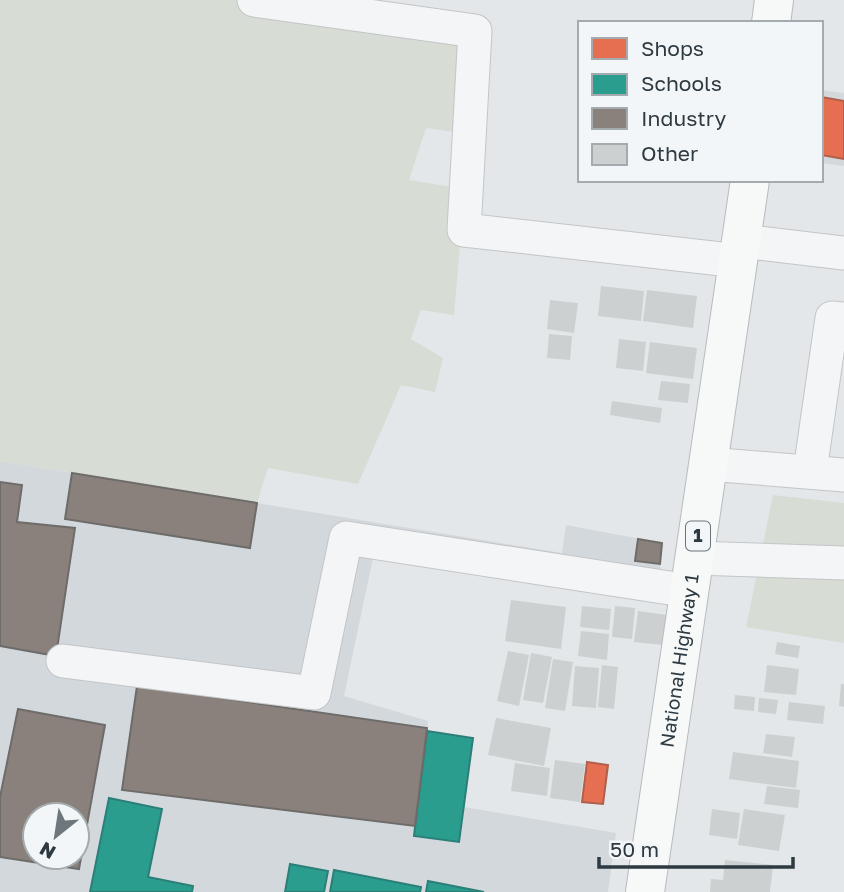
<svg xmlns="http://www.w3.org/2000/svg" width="844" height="892" font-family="'Golos Text',sans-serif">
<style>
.built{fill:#d3d8dc;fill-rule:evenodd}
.green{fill:#d7dcd5}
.shops{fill:#e76f51;stroke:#af5f4c;stroke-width:2}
.schools{fill:#2a9d8f;stroke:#2b7f78;stroke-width:2}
.industry{fill:#8a817c;stroke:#6e6c6a;stroke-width:2;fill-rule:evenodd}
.building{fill:#cdd0d1}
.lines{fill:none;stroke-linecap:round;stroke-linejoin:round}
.minor-casing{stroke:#c3c5c7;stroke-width:35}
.highway-casing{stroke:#b7bbbe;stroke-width:40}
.minor{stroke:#f4f5f6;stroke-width:33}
.highway{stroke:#f7f8f8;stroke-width:38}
.labels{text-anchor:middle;stroke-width:7;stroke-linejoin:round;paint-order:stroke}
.shield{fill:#f3f6f8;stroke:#687278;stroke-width:2}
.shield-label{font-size:18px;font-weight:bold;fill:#2d3a41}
.street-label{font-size:19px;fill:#2d3a41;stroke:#f3f6f8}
</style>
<rect width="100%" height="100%" fill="#e4e7e9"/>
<!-- built -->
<g class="built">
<polygon points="821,90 844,93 844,166 821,163"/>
<path d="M0 461 562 553 566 525 662 543 658 600 374 553 344 696 428 721 427 731 473 738 464 807 616 833 608 892H0ZM35 815H77V857H35Z"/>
</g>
<!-- green -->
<g class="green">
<polygon points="0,0 311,0 491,21 484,136 426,128 409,180 465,189 454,315 421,310 411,339 443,358 435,392 401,385 358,484 268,468 257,503 0,461"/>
<polygon points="773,495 844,503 844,643 746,627"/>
</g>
<!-- shops -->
<g class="shops">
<polygon points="821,97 844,101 844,159 821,155"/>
<polygon points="587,762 608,765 603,804 582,802"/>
</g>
<!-- schools -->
<g class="schools">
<polygon points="427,731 473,738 459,842 414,836"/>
<polygon points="109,798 162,809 148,877 193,886 192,892 90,892"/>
<polygon points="290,864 328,871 324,892 285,892"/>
<polygon points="334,870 421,887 420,892 330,892"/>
<polygon points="428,881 484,892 426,892"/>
</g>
<!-- industry -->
<g class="industry">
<polygon points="72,473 257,503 250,548 65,519"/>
<polygon points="0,482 22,485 17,522 75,528 56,656 0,646"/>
<polygon points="638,539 662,543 660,564 635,561"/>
<polygon points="137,686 427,728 415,826 122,790"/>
<path d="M18 709 105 725 79 869 0 857V797ZM35 815H77V857H35Z"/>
</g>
<!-- building -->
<g class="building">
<polygon points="601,286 644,291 641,321 598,316"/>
<polygon points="647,290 697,296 693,328 643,321"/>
<polygon points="550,300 578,303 574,333 547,329"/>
<polygon points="549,334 572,336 570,360 547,358"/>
<polygon points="619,339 646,342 643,371 616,368"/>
<polygon points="650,342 697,348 693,379 646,373"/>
<polygon points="661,381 690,384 688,403 658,400"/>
<polygon points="612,401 662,408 660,423 610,415"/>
<polygon points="511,600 566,607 561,649 505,641"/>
<polygon points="582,606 611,609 609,630 580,627"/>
<polygon points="615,606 635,608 632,639 612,637"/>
<polygon points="638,611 667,615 663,645 634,642"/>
<polygon points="581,631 609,634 607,660 578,656"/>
<polygon points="777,642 800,646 798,658 775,654"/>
<polygon points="508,651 529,655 519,706 497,701"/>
<polygon points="531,653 552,657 543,703 523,700"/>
<polygon points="553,659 573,662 565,711 545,708"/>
<polygon points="602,665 618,667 614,709 598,707"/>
<polygon points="767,665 799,669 796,695 764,692"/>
<polygon points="575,666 599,668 596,708 572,706"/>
<polygon points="841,684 844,684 844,707 839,706"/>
<polygon points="735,695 755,697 754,711 734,709"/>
<polygon points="759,698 778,700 776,714 758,712"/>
<polygon points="789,702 825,706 823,724 787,720"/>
<polygon points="496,718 551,728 544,766 488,755"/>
<polygon points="766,734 795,737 792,757 763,753"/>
<polygon points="733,752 799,761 796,788 729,779"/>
<polygon points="555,760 585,764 580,802 550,798"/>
<polygon points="515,763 550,768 547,796 511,791"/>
<polygon points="767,786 800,790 798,808 764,804"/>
<polygon points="712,809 740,813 737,839 709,835"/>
<polygon points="744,809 785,815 779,851 738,845"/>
<polygon points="725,860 773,865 770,892 710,892 711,879 723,880"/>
</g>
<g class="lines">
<!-- minor casing -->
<g class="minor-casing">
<g id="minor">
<polyline points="254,0 475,31 464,230 739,261"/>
<polyline points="741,241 844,253"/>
<polyline points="708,464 844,475"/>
<polyline points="810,471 832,318 844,319"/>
<polyline points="694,558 844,563"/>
<polyline points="63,661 314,693 346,538 689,591"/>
</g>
</g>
<!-- highway casing -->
<g class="highway-casing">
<g id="highway">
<polyline points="771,23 774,0"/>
<path id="s1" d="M645 892 750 180"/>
</g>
</g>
<!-- minor -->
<use href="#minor" class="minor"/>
<!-- highway -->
<use href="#highway" class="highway"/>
</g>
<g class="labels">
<!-- shield labels -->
<rect class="shield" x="686" y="521.5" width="24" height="29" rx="5"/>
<g class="shield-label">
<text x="698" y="542">1</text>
</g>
<!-- street labels -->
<g class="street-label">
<text dy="7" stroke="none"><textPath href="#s1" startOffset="234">National Highway 1</textPath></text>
</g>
</g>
<!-- legend -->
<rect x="578" y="21" width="245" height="161" fill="#f3f6f8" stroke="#a4abaf" stroke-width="2"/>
<rect x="592" y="38" width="35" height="21" fill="#e76f51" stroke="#a4abaf" stroke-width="2"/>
<text x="641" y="56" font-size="21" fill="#2d3a41">Shops</text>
<rect x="592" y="74" width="35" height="21" fill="#2a9d8f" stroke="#a4abaf" stroke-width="2"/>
<text x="641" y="91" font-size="21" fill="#2d3a41">Schools</text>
<rect x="592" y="108" width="35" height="21" fill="#8a817c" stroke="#a4abaf" stroke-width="2"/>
<text x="641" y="126" font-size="21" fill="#2d3a41">Industry</text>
<rect x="592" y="144" width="35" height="21" fill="#cdd0d1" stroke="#a4abaf" stroke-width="2"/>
<text x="641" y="161" font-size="21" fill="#2d3a41">Other</text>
<!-- north arrow -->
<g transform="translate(56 836) rotate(210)"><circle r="33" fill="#f3f6f8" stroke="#a4abaf" stroke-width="2"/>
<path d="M0-5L12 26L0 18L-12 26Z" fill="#6d777c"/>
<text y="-10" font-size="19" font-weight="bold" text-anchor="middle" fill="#2d3a41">N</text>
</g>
<!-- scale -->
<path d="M599 857v10h194v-10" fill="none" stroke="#2d3a41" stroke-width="3.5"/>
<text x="610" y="857" font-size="21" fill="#2d3a41" stroke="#f3f6f8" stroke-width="5" paint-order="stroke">50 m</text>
</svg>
